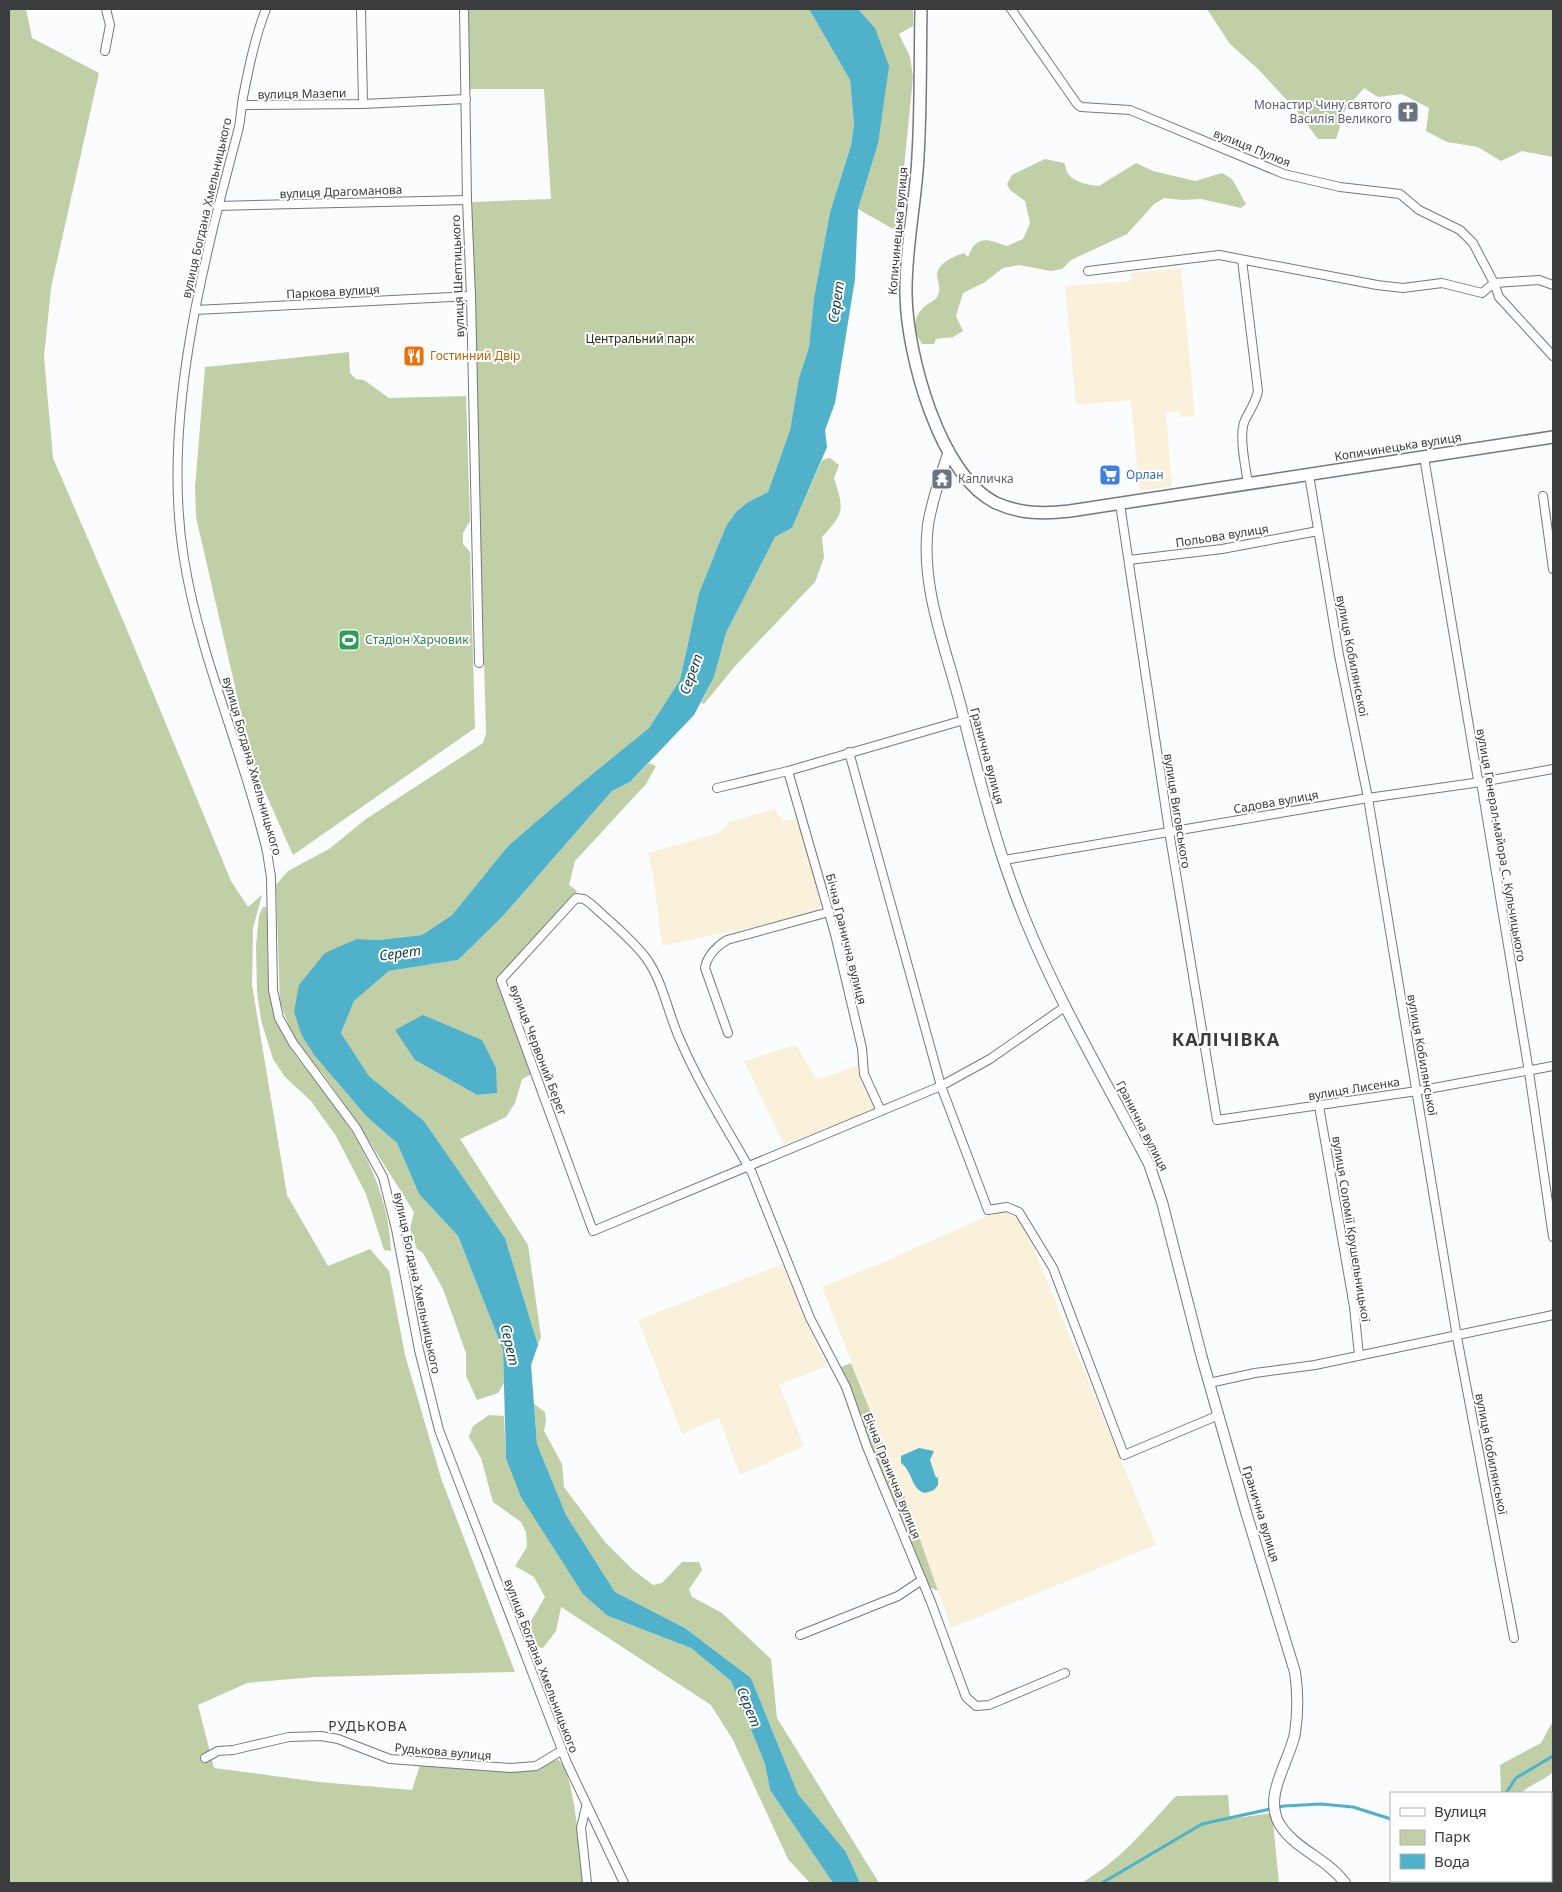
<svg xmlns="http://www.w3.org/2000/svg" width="1562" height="1892" font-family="'Noto Sans',sans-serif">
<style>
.industrial{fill:#faf1db}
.green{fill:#c0cfa5;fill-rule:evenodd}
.water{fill:#4fb1ca}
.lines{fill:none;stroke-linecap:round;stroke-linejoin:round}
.stream{stroke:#4fb1ca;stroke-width:3}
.minor-casing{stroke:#74797e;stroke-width:10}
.tertiary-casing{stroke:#74797e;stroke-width:12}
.secondary-casing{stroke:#74797e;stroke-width:14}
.minor{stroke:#fff;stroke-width:8}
.tertiary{stroke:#fff;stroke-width:10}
.secondary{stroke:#fff;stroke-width:11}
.labels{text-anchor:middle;stroke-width:4;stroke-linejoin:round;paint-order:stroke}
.street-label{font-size:12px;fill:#393b3d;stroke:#fff}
.worship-label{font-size:12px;fill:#5b616d;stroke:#fff;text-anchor:end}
.park-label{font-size:12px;fill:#273112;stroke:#fff}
.food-label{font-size:12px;fill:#c56008;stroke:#fff;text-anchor:start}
.shop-label{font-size:12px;fill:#366cbe;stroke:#fff;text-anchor:start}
.leisure-label{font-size:12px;fill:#27864d;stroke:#fff;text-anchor:start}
.water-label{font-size:14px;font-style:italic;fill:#15414c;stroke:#fff}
.neighbourhood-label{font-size:14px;letter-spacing:1px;fill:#393b3d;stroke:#fff}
.district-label{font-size:18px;font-weight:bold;letter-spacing:1px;fill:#393b3d;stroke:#fff}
</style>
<rect width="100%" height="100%" fill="#fafcfe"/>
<!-- industrial -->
<g class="industrial">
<polygon points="1181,268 1195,416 1180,417 1179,411 1166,413 1172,487 1139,490 1131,400 1076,405 1065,286 1131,281 1131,273"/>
<polygon points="775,809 783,821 799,819 821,905 818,910 786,920 662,946 653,875 648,853 718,833 726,827 728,822"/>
<polygon points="796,1045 816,1078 824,1078 860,1064 861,1078 875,1109 784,1145 744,1061"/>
<polygon points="998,1211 1015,1213 1021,1218 1156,1545 951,1628 908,1505 822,1287 884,1262"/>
<polygon points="782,1264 816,1344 827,1366 779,1385 804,1446 740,1475 719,1418 682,1434 638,1320"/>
</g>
<!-- green -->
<g class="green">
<path d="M9 9H26L32 38 99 73 51 288 44 357 53 458 125 625 231 881 248 907 262 895 253 928 252 985 287 1195 328 1266 370 1249 389 1271 405 1355 441 1478 515 1672 314 1677 247 1683 198 1705 214 1768 319 1782 412 1790 421 1762 482 1769 558 1760C575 1769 580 1861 583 1883H9Z"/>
<polygon points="468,9 809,9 850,80 854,124 851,144 830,212 814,298 809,347 799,378 790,430 768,492 748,502 736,512 726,526 699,593 680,680 649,728 580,784 508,846 452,915 422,935 379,940 356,939 302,1036 314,1055 367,1117 397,1143 419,1194 458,1236 503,1350 504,1383 498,1393 477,1400 466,1376 466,1353 443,1289 423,1253 417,1249 410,1229 414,1212 357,1122 323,1074 305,1055 290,1029 280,1002 276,885 288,871 329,849 366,819 483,743 486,733 471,202 551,199 544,89 468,89"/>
<polygon points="858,9 913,9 913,26 899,34 910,57 913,77 901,198 895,230 858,209 878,144 875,28"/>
<polygon points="1207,9 1553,9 1553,157 1522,151 1501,161 1478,147 1447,142 1426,131 1429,108 1402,94 1378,97 1364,88 1345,110 1336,139 1318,139 1296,110 1258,69 1230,44"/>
<path d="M1045 159 1064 163C1066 167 1066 172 1069 175 1074 182 1091 186 1099 186L1136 163 1153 171 1195 181 1222 173 1232 179 1246 204 1241 208 1201 199 1182 200 1164 198 1154 204 1127 234 1071 260 1062 269 1051 271 1019 265 1003 268 985 282 963 293 956 316 963 331 953 337 936 339 934 344H922C913 331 912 318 925 306 928 303 935 301 937 297 942 289 937 281 937 274 939 262 955 256 964 253L968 257C976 234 988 239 1007 246L1023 239 1030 223 1025 201 1010 190 1007 184 1012 175Z"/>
<polygon points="349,352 350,373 356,379 364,380 389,398 466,396 470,521 463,533 463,544 470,552 475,728 293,855 253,765 196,517 195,487 205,367"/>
<path d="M830 458 839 465 834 478C844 510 845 512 822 537L824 558 815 582 736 665 704 704 701 703 714 677 726 633 775 537 792 528 822 460Z"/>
<path d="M649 763 656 766 646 784 575 861 569 885 577 891 496 980 532 1074 522 1079 515 1103 506 1117 460 1139 528 1245 541 1337 538 1345 505 1238 424 1121 369 1076 341 1033 354 1001 389 971 458 960 502 917 612 791 630 782ZM415 1060 497 1093 477 1095Z"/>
<path d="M263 907H266L267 918C268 954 265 990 278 1024 287 1048 305 1067 320 1086 357 1133 389 1189 391 1251L384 1250 366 1194 336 1136 311 1101 285 1077 273 1059 261 1020 257 991 256 945 259 916Z"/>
<polygon points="851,1363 908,1505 938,1591 927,1586 839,1368"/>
<polygon points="534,1404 545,1412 546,1420 544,1431 562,1464 564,1487 605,1542 633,1570 653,1585 662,1583 682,1562 699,1562 702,1570 689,1589 692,1597 722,1613 771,1659 777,1718 879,1883 860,1883 846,1852 798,1794 751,1678 685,1628 615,1592 566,1515 537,1444"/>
<polygon points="489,1415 504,1416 506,1458 608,1616 691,1648 731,1681 765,1764 770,1790 833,1883 810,1883 788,1859 733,1740 711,1705 561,1607 556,1631 543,1648 528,1645 531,1621 545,1597 534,1577 515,1566 527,1547 526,1532 521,1522 493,1502 481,1458 469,1437 473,1426"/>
<path d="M1553 1721V1772C1543 1781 1531 1784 1521 1793H1501L1500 1765 1541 1743Z"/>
<path d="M1228 1795 1230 1819 1272 1813 1279 1883H1081C1119 1862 1147 1827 1176 1796Z"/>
</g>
<!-- water -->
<g class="water">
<polygon points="809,9 858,9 875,28 889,66 878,144 858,209 855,279 835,403 825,430 827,447 792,528 775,537 726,633 714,677 694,715 630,782 612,791 502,917 458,960 389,971 354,1001 341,1033 369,1076 424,1121 505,1238 538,1345 531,1365 537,1444 566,1515 615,1592 685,1628 751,1678 798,1794 846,1852 860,1883 833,1883 770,1790 765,1764 731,1681 691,1648 608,1616 583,1594 521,1497 506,1458 503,1350 458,1236 419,1194 397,1143 367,1117 314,1055 302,1036 294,1012 299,985 325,953 357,939 379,940 422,935 452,915 508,846 580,784 649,728 680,680 699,593 726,526 736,512 748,502 768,492 790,430 799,378 809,347 814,298 830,212 851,145 854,124 850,80"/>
<polygon points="423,1015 482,1040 496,1068 497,1093 477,1095 415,1060 395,1030"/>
<path d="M919 1448 934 1451 930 1460 936 1478 938 1477V1485L934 1490 925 1493C911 1490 913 1471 901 1463V1456Z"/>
</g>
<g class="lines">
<!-- stream -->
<g class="stream">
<polyline points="1506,1793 1516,1778 1553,1756"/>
<polyline points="1102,1883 1202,1824 1284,1806 1321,1804 1353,1807 1391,1819"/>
</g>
<!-- minor casing -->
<g class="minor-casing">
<g id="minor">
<path d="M266 9C255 37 249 67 243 97 241 108 241 120 238 131 203 263 161 422 184 559 200 659 244 753 267 852L271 877 273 990 279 1018 293 1043 356 1128 383 1177 396 1229 419 1350 439 1430 567 1763 624 1883"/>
<polyline points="361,9 363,104"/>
<polyline points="464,9 467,200 471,296 479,663"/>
<polyline points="1011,9 1077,104 1081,107 1130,110 1284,174 1340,187 1400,194 1419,210 1460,230 1473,243 1494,283 1499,297 1553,356"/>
<polyline points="105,51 110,25 106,9"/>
<polyline points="242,105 363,104 466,99"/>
<polyline points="217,206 467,200"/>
<path d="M1242 260 1258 391C1256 402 1250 410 1245 420 1238 435 1246 468 1248 484"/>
<polyline points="1088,271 1219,255 1377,285 1403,288 1442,283 1482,293 1494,283 1539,280 1553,285"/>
<polyline points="195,310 471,296"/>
<polyline points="1424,457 1478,780 1481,782 1529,1072 1553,1237"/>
<polyline points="1309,475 1339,655 1368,798 1457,1337 1514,1638"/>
<polyline points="1543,496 1553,569"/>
<polyline points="1120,504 1169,831 1217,1120 1417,1091 1553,1066"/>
<polyline points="1129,560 1222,549 1318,531"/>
<polyline points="849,752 941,1086 988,1210 1007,1207 1019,1212 1053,1268 1124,1455 1219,1415"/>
<polyline points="788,771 835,934 862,1048 864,1074 881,1111"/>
<polyline points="717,788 788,771 964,720"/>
<polyline points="1004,860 1368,798 1481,782 1553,769"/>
<path d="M728 1033 705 968C707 956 717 946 727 940L829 912"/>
<polyline points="1319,1106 1354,1307 1359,1355"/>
<polyline points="1209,1383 1255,1373 1315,1365 1553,1315"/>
<polyline points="800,1635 898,1596 922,1580"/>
<path d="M1065 1673 989 1705 976 1706 966 1697 931 1602 867 1447 846 1387 810 1318 752 1173C728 1130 701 1088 681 1042 668 1015 664 983 646 958 631 938 609 921 591 904L584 899 576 898 501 980 593 1231 941 1086 990 1059 1066 1006"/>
<polyline points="205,1758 218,1751 233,1750 289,1737 321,1736 338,1739 390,1759 511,1768 536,1766 561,1751"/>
<polyline points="1551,1800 1553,1798"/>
<polyline points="586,1807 581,1828 587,1883"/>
<polyline points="1449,1883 1451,1881"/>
</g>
</g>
<!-- tertiary casing -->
<g class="tertiary-casing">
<path id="tertiary" d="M949 451C941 475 932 499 928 525 920 587 946 648 961 707 979 778 997 851 1025 919 1059 1003 1107 1083 1149 1164L1162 1202 1202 1358 1246 1512 1295 1672C1298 1692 1298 1713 1295 1733 1290 1761 1262 1796 1280 1825 1296 1850 1328 1859 1345 1883"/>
</g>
<!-- secondary casing -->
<g class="secondary-casing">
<path id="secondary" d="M921 9C920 58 921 107 918 156 916 202 905 249 906 295 907 354 939 475 996 503 1020 514 1044 514 1070 511L1553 437"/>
</g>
<!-- minor -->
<use href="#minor" class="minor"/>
<!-- tertiary -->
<use href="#tertiary" class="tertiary"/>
<!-- secondary -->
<use href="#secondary" class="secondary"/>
</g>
<!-- icons -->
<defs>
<g id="church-square" transform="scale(1.125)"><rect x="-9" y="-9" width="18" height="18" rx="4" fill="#6b7280" stroke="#fff"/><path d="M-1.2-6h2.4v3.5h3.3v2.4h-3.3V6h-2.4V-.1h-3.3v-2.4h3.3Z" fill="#fff"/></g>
<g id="restaurant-square" transform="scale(1.125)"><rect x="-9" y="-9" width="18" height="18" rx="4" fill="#e8710a" stroke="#fff"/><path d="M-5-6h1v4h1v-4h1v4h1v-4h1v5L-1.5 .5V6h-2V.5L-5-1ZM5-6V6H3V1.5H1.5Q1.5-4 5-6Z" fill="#fff"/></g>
<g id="supermarket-square" transform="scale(1.125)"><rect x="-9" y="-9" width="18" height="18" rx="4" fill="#3f7fe0" stroke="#fff"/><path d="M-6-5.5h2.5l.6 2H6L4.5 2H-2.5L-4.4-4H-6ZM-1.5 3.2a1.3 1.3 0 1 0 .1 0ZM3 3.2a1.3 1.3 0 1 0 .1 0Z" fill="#fff"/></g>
<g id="temple-square" transform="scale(1.125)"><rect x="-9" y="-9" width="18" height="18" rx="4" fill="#6b7280" stroke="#fff"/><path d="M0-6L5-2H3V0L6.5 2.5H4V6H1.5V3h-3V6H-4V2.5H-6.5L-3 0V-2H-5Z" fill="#fff"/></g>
<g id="stadium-square" transform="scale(1.125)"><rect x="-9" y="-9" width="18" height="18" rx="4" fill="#2e9e5b" stroke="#fff"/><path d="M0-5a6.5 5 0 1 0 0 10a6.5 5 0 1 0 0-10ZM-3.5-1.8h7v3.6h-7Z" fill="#fff"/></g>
</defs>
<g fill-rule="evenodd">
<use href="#church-square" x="1408" y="112"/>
<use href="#restaurant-square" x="414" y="356"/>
<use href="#supermarket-square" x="1110" y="475"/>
<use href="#temple-square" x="942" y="479"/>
<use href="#stadium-square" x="349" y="640"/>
</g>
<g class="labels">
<!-- street labels -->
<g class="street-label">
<text transform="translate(302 94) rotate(-1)" y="4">вулиця Мазепи</text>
<text transform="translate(1252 148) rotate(22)" y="4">вулиця Пулюя</text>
<text transform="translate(341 192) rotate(-2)" y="4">вулиця Драгоманова</text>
<text transform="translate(207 208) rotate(-77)" y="4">вулиця Богдана Хмельницького</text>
<text transform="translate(898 231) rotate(-85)" y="4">Копичинецька вулиця</text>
<text transform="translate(458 276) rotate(-92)" y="4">вулиця Шептицького</text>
<text transform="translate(333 292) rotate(-3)" y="4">Паркова вулиця</text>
<text transform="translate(1398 447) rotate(-9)" y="4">Копичинецька вулиця</text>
<text transform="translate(1222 536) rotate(-9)" y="4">Польова вулиця</text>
<text transform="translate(1352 656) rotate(79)" y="4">вулиця Кобилянської</text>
<text transform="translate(987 756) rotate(75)" y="4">Гранична вулиця</text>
<text transform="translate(252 766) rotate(74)" y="4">вулиця Богдана Хмельницького</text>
<text transform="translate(1276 802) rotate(-10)" y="4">Садова вулиця</text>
<text transform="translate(1177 811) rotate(81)" y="4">вулиця Виговського</text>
<text transform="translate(1501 845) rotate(80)" y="4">вулиця Генерал-майора С. Кульчицького</text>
<text transform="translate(846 939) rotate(76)" y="4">Бічна Гранична вулиця</text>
<text transform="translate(538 1050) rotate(69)" y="4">вулиця Червоний Берег</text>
<text transform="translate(1422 1055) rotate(80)" y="4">вулиця Кобилянської</text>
<text transform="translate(1354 1089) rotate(-9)" y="4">вулиця Лисенка</text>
<text transform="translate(1142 1126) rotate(63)" y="4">Гранична вулиця</text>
<text transform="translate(1351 1229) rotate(81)" y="4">вулиця Соломії Крушельницької</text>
<text transform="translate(417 1283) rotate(78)" y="4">вулиця Богдана Хмельницького</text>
<text transform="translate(1491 1454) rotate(79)" y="4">вулиця Кобилянської</text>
<text transform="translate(892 1476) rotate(68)" y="4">Бічна Гранична вулиця</text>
<text transform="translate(1261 1514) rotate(73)" y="4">Гранична вулиця</text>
<text transform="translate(541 1666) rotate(69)" y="4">вулиця Богдана Хмельницького</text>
<text transform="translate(443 1752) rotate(5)" y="4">Рудькова вулиця</text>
</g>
<!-- worship labels -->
<g class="worship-label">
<text x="1392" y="109">Монастир Чину святого<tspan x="1392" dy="14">Василія Великого</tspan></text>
<text x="958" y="483" text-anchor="start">Капличка</text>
</g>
<!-- park labels -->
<g class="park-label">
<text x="640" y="343">Центральний парк</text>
</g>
<!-- food labels -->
<g class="food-label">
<text x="430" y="360">Гостинний Двір</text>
</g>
<!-- shop labels -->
<g class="shop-label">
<text x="1126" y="479">Орлан</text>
</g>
<!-- leisure labels -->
<g class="leisure-label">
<text x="365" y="644">Стадіон Харчовик</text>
</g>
<!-- water labels -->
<g class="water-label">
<text transform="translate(836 302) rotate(-81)" y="5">Серет</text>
<text transform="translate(691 674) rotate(-70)" y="5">Серет</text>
<text transform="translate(400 953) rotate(-8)" y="5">Серет</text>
<text transform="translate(510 1345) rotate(77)" y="5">Серет</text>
<text transform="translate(749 1707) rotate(68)" y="5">Серет</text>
</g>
<!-- neighbourhood labels -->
<g class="neighbourhood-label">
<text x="368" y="1731">РУДЬКОВА</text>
</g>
<!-- district labels -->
<g class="district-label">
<text x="1226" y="1046">КАЛІЧІВКА</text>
</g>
</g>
<!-- border -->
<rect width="1562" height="1892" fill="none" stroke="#393b3d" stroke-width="20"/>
<!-- legend -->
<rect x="1390" y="1792" width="162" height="90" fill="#ffffff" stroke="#b0b1b1"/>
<rect x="1400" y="1808" width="25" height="8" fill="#ffffff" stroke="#b0b1b1"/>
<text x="1434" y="1817" font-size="15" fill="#393b3d">Вулиця</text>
<rect x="1400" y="1830" width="25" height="15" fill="#c0cfa5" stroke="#b0b1b1"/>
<text x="1434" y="1842" font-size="15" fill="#393b3d">Парк</text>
<rect x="1400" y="1854" width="25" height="15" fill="#4fb1ca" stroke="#b0b1b1"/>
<text x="1434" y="1867" font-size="15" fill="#393b3d">Вода</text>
</svg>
